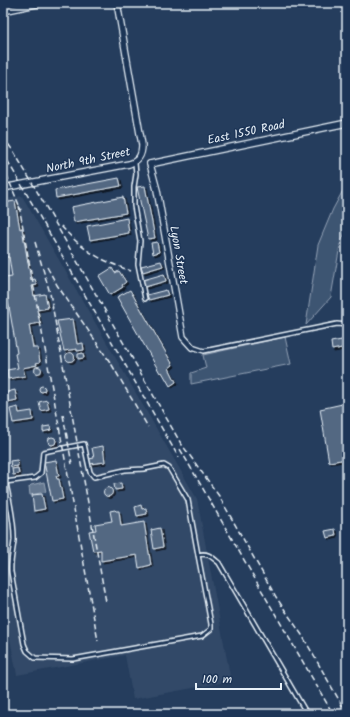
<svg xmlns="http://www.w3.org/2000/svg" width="350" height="717" font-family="Kalam,sans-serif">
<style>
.built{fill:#334a68}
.green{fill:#3e5472;stroke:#93a2b5}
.water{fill:#657890;stroke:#99a8ba}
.building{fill:#536782;stroke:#e8f1f8;filter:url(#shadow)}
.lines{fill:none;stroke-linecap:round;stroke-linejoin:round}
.lane-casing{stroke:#e8f1f8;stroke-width:6}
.street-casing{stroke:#e8f1f8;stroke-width:8}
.lane{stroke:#1d3557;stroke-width:3}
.street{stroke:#1d3557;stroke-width:5.5}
.rail{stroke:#e8f1f8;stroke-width:1.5;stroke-dasharray:6 3;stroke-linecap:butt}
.labels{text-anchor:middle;stroke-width:3;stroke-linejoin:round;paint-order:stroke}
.street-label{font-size:12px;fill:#e8f1f8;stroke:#1d3557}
</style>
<defs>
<filter id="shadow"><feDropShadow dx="2" dy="2" stdDeviation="0" flood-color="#0009"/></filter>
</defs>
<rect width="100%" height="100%" fill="#253d5d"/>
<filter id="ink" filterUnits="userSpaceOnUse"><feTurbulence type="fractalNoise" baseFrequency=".025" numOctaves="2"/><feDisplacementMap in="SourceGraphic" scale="8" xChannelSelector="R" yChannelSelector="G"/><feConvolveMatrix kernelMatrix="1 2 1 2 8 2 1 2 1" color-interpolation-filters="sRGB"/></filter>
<g filter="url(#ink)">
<!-- built -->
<polygon class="built" points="22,196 197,499 231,681 133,699 125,655 17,675 3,602 3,547 9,546 3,513 3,200"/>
<!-- green -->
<g class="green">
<polygon points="347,183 347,227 340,245 331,297 306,325 318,245 333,209"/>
<polygon points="285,337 291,364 191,384 191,373 206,368 203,355"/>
</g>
<!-- water -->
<polygon class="water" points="44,482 46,492 30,495 29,487 31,485"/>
<!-- building -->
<g class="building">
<polygon points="119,178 121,186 56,198 55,190"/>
<polygon points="145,186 155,238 148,239 137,187"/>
<polygon points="123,197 126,213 74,222 71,207"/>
<polygon points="15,201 20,229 22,228 31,280 35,279 37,285 32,286 34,296 45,294 48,308 37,310 40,323 29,325 33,348 38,348 40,362 36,363 37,365 23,368 25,376 8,379 7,370 18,368 15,354 17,353 7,295 3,296 3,284 6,284 5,278 12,277 9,257 5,257 3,244 3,203"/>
<polygon points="127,218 129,233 90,240 87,226"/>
<polygon points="157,242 159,252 153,254 151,243"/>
<polygon points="161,261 163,266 143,272 141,266"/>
<polygon points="112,268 115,273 119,271 126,282 122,285 123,287 110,295 99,276"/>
<polygon points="164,274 166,281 145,287 143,280"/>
<polygon points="130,290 173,365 169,368 176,382 170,386 162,372 160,373 117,297"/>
<polygon points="166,290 168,295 149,300 147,295"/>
<polygon points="344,311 347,311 347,319 343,319"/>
<polygon points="73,319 77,344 83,343 84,350 77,351 77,349 64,351 57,321"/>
<polygon points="347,339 347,347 332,350 331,342"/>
<circle cx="70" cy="357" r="4.5"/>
<polygon points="83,353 84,358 78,359 78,354"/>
<circle cx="38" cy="370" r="3.5"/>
<circle cx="42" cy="389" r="3"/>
<polygon points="15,390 17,400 8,402 7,392"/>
<polygon points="47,400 49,409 41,411 39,402"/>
<polygon points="347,403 347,459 329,462 320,409"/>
<polygon points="18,407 19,413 32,411 33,420 13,423 10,409"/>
<polygon points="50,426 51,430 43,432 43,427"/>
<circle cx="52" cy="441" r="4"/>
<polygon points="103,446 105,462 90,464 89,459 94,458 92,448"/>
<polygon points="17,460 18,466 11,467 10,461"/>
<polygon points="56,460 59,476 56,476 57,479 59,479 63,499 52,501 44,462"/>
<polygon points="18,468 19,474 13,475 12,469"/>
<polygon points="121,483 122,489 115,490 114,484"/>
<circle cx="108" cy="492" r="4.5"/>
<polygon points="42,494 45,509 34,511 32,495"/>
<polygon points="141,505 142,509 146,508 147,514 137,516 135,507"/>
<polygon points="115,510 116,511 119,511 121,526 144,522 151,565 139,568 137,555 101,561 101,550 93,551 89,531 96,530 95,524 112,521 110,511"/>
<polygon points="160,528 163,547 154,549 151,530"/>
<polygon points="335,529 336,536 327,538 325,531"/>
</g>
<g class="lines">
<!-- lane casing -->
<g class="lane-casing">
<g id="lane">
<polyline points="135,163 136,174 134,187 134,206 140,241 138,264 145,299"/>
<polyline points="3,306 3,308"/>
<polyline points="192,347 204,351 337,324 347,325"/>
<path d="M3 469C7 490 15 519 14 541 13 551 10 561 11 572L24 644 27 651 35 658 73 659 202 636 211 629V624L198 555C207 552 212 557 219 563L307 714"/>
<polyline points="5,482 35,478 41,473 43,452 84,444 90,472 94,477 125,470 144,469 164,465 169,468 188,500 198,555"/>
</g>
</g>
<!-- street casing -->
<g class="street-casing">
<g id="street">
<polyline points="3,11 41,3"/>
<polyline points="150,164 347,123"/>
<polyline points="150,164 157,190 183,337 192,347"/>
<path d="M3 188 129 164C139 161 142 155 142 145L117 3"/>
</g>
</g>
<!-- lane -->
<use href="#lane" class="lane"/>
<!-- street -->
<use href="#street" class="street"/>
<!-- rail -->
<g class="rail">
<polyline points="3,137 14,152 45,205 180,442 219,496 276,597 302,635 347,714"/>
<polyline points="3,153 179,458"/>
<polyline points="3,166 21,210"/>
<polyline points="19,206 98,641"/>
<path d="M61 226C85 252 98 259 131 271"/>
<polyline points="35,242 50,293 106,602"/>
<polyline points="47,267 57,285 112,365 148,427"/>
<polyline points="63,415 72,464"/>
<polyline points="180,449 333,714"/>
</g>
</g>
</g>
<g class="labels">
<!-- street labels -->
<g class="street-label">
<text transform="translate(246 132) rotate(-12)" y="4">East 1550 Road</text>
<text transform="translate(88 160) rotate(-12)" y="4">North 9th Street</text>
<text transform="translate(179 255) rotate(80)" y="4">Lyon Street</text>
</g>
</g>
<!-- margin -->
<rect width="350" height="717" fill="none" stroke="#1d3557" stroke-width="16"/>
<rect x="8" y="8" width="334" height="701" fill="none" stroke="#e8f1f8" stroke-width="1.5" filter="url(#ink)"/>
<!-- scale -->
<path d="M196 683v6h85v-6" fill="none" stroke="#e8f1f8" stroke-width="2"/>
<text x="202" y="683" font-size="12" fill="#e8f1f8" stroke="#1d3557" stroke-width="3" paint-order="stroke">100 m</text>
</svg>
